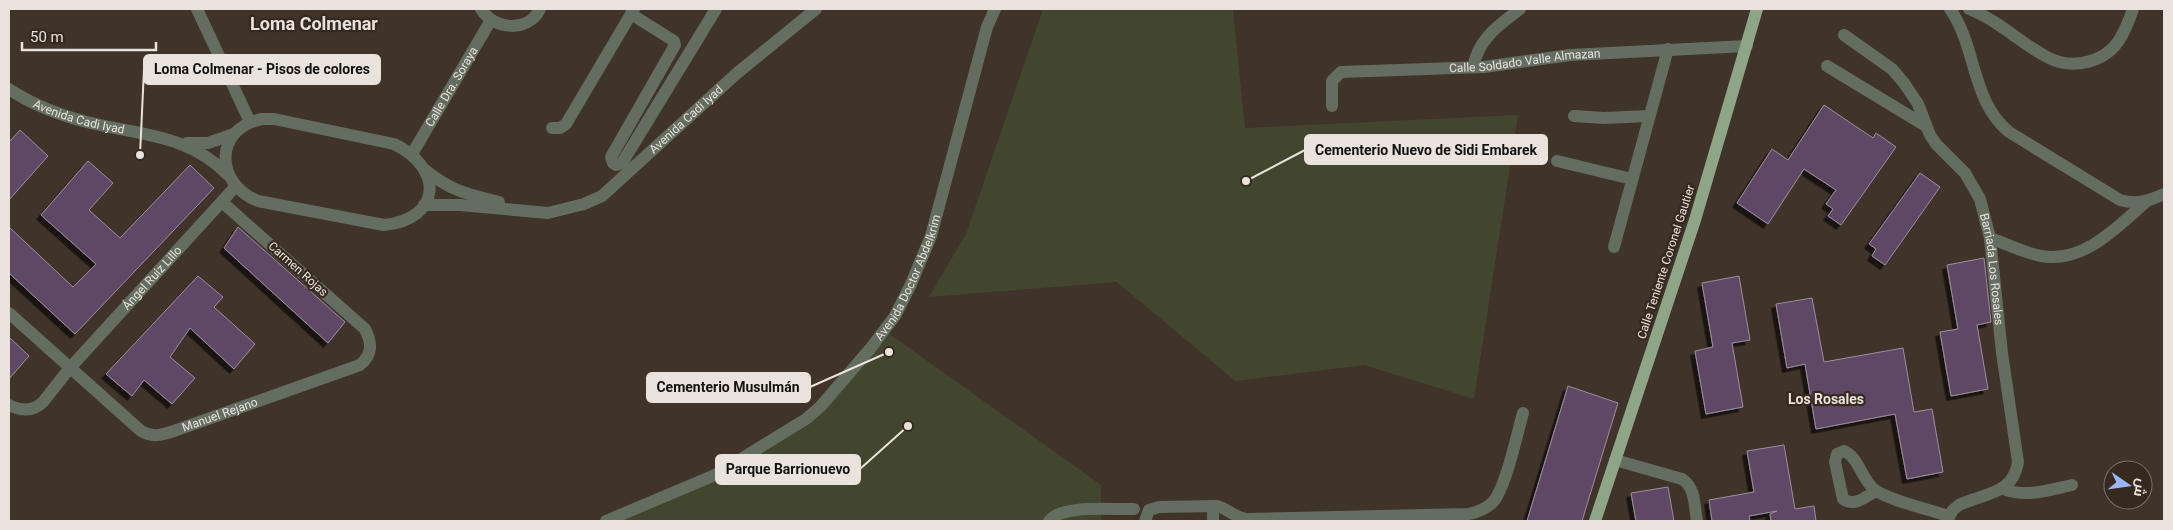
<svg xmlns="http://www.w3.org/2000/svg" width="2173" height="530" font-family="Roboto,Cairo,sans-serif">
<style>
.green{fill:#42462e}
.building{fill:#5f4766;stroke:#9a909d;filter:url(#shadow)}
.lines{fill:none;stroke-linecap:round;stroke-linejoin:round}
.street{stroke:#636e60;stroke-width:12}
.primary{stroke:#8ea588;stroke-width:12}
.labels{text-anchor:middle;stroke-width:4.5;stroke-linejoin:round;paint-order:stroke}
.street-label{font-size:12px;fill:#eae2dc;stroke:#352920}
.neighbourhood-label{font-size:14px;font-weight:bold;fill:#eae2dc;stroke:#352920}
.district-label{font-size:18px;font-weight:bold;fill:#eae2dc;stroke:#352920}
.leader{fill:none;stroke:#eae2dc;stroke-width:2}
.callout-dot{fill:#eae2dc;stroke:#352920;stroke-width:2}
.callout{fill:#eae2dc;stroke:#eae2dc;stroke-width:2}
.callout-label{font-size:14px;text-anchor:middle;font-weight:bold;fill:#111}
</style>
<defs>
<filter id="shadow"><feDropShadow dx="-4.5" dy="4.5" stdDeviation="0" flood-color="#0009"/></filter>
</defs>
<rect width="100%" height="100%" fill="#3f332a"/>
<!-- green -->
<g class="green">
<polygon points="1043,9 1233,9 1245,128 1518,115 1474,399 1364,365 1235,381 1117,282 929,297 966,234"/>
<polygon points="884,330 1101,485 1101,521 609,521 708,482 810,416"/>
</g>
<!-- building -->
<g class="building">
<polygon points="1824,105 1873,138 1876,133 1896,147 1841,225 1828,216 1833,209 1826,204 1836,190 1804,169 1768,224 1737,203 1772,149 1788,160"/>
<polygon points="20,130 48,156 9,200 9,142"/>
<polygon points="88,161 113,183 89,210 120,238 190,165 214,188 75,334 9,273 9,227 73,287 96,264 41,215"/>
<polygon points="1920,173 1940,187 1885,265 1872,256 1876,249 1869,244"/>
<polygon points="238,227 345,322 328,343 224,248"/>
<polygon points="1984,258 1991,322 1977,325 1988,389 1951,396 1940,332 1958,329 1947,265"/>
<polygon points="198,276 223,297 214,307 255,344 234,369 190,328 170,357 195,378 172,404 144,380 132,396 106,374"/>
<polygon points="1739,276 1750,340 1732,343 1743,407 1706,414 1695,351 1713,347 1702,283"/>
<polygon points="1812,298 1824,362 1903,348 1914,412 1932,409 1943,472 1907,479 1895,414 1816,429 1805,364 1787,368 1776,304"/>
<polygon points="9,337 29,356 9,379"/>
<polygon points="1568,386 1618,403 1582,521 1527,521"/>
<polygon points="1784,445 1795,509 1814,506 1816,521 1771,521 1770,514 1777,511 1749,516 1750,521 1712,521 1709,500 1754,492 1747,451"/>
<polygon points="1668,487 1674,521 1636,521 1631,493"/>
</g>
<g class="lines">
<!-- street -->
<g class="street">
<polyline points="197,9 250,122"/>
<path d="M481 9C494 30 528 33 540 9"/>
<path d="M1950 9C1977 47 1971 101 2009 132L2120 200C2137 205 2149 201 2164 194"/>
<path d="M1969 9C1998 20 2020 43 2047 57 2073 71 2107 62 2121 37 2126 28 2130 18 2133 9"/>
<polyline points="631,14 674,41 675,45 611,157 613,163 616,165 622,163 716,9"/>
<path id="s1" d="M1844 35 1892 69 1904 83 1918 104 1930 135 1936 144 1965 173 1980 199 1990 238 2002 353 2018 462C2013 495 1984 493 1959 505L1953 510 1947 521"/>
<polyline points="1827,66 1926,126"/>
<path d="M1473 67C1479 38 1498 26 1520 9"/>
<path id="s2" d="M9 89C31 104 57 114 83 121 135 135 188 133 228 175"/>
<path id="s3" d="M1332 106V81L1341 72 1484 67 1570 55 1747 46"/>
<polyline points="1574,116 1604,118 1649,116"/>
<path d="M262 119H274L394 144C444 168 442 219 384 225L258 201C215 184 213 129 262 119Z"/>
<polyline points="552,128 560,128 566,124 634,9"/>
<polyline points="187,143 208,143 234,134"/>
<path id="s4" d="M412 154 491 20"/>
<polyline points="1557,161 1632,179"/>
<path d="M425 170C451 191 467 194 499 202"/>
<path id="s5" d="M424 205H460L548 213 584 204 602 196 736 74 816 9"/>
<path d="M1990 238C2007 244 2024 253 2041 256 2084 264 2118 226 2147 201"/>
<polyline points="1614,247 1668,49"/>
<path id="s6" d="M9 313 141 431C152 438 162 435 174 431L360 365C373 354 372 343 365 329L222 202"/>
<path id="s7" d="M9 405C21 411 33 412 43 402L69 369 236 186"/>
<path d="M1615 460 1682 479C1696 488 1694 506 1697 521"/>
<path d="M2003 489C2026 498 2049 490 2072 485"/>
<path d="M1876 491C1865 497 1855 507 1843 499L1835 462 1837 454 1844 451C1859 457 1862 481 1875 490 1888 500 1931 510 1948 516"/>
<polyline points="1213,506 1213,521"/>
<path id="s8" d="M606 521 715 475 806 419 820 407 870 349 895 316 911 284 931 236 987 27 995 9"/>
<path d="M1049 521C1063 504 1112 510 1134 509"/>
<path d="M1145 521 1149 510 1159 507 1217 506C1228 509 1236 518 1246 519L1469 514C1478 512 1486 509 1493 502 1506 487 1517 434 1523 413"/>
</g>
<!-- primary -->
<polyline class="primary" points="1595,521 1695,220 1757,9"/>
</g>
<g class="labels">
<!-- street labels -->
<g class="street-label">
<text dy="4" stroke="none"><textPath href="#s3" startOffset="222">Calle Soldado Valle Almazan</textPath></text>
<text dy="4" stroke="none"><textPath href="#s4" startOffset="78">Calle Dra. Soraya</textPath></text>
<text dy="4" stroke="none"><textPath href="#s2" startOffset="76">Avenida Cadi Iyad</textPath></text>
<text dy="4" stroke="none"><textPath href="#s5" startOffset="295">Avenida Cadi Iyad</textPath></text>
<text transform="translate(1666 262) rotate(-72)" y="4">Calle Teniente Coronel Gautier</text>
<text transform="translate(298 269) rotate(42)" y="4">Carmen Rojas</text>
<text dy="4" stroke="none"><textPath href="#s1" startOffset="289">Barriada Los Rosales</textPath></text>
<text dy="4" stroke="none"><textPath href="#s8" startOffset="402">Avenida Doctor Abdelkrim</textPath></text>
<text dy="4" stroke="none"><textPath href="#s7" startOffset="202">Ángel Ruiz Lillo</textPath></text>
<text dy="4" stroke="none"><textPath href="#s6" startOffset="260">Manuel Rejano</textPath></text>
</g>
<!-- neighbourhood labels -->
<g class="neighbourhood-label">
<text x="1826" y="404">Los Rosales</text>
</g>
<!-- district labels -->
<g class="district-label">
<text x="314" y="30">Loma Colmenar</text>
</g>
</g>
<!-- callouts -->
<path class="leader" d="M140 155L144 69M1246 181L1305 150M889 352L810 387M908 426L860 469"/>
<g class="callout-dot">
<circle cx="140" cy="155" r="5"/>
<circle cx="1246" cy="181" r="5"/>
<circle cx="889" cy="352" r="5"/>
<circle cx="908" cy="426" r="5"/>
</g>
<g class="callout">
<rect x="144" y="55" width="236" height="29" rx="5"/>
<rect x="1305" y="135" width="242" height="29" rx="5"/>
<rect x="647" y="373" width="163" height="29" rx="5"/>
<rect x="716" y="455" width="144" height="29" rx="5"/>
</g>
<g class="callout-label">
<text x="262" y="74">Loma Colmenar - Pisos de colores</text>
<text x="1426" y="155">Cementerio Nuevo de Sidi Embarek</text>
<text x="728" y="392">Cementerio Musulmán</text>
<text x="788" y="474">Parque Barrionuevo</text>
</g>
<!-- border -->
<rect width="2173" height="530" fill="none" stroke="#eae2dc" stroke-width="20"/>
<!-- north arrow -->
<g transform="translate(2128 485) rotate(103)"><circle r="24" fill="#352920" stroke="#7d736b"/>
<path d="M0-4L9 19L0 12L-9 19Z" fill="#97b6fd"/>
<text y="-8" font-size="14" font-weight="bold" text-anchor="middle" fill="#eae2dc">ش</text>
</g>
<!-- scale -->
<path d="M22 42v8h134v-8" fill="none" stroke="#eae2dc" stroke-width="2.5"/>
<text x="30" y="42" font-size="15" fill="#eae2dc" stroke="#352920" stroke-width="4" paint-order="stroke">50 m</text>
</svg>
